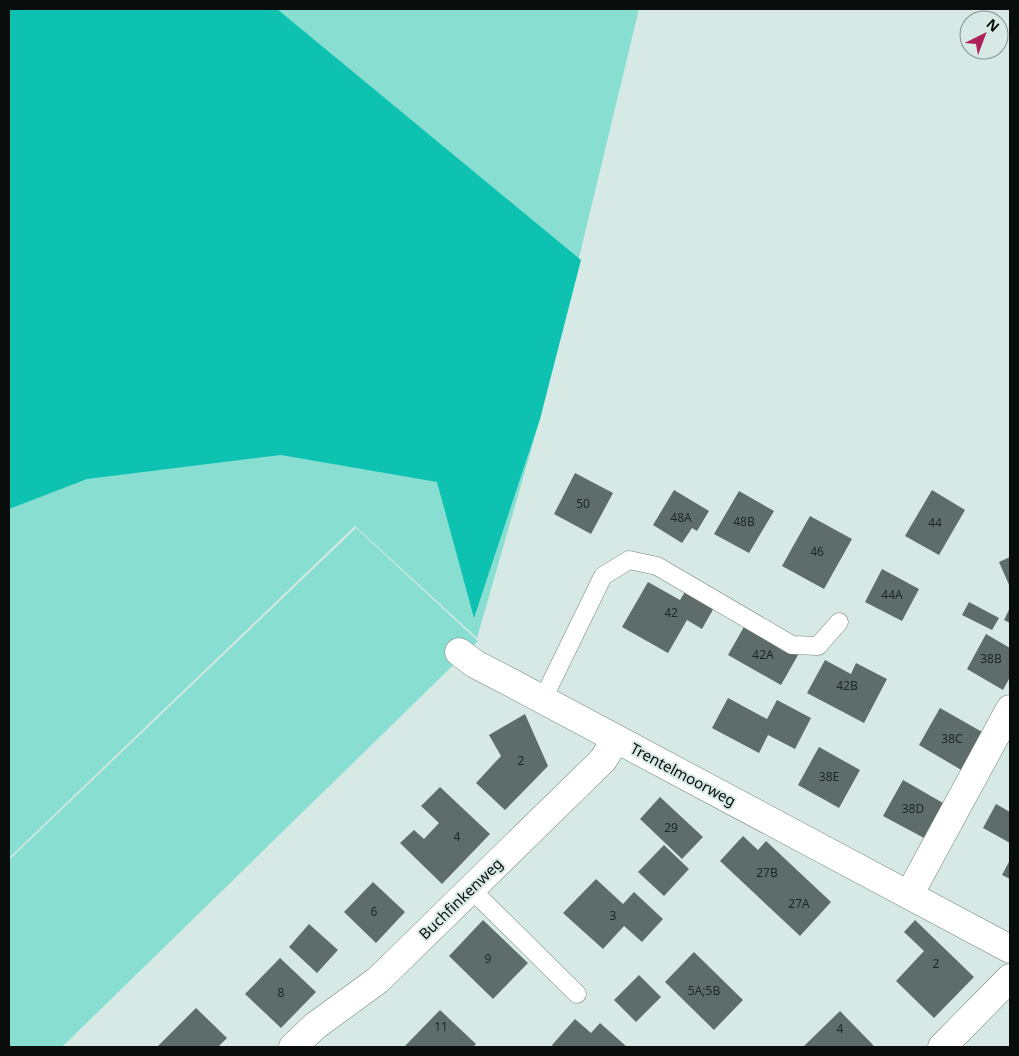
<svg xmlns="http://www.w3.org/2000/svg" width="1019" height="1056" font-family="'Noto Sans',sans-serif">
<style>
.green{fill:#88ded0}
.forest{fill:#0dc2b0}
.building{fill:#5e6d6a}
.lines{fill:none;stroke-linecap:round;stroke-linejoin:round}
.service-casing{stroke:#73827f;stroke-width:19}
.minor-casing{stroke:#73827f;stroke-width:29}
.service{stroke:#fff;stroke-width:18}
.minor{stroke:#fff;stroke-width:28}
.labels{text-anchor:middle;stroke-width:4;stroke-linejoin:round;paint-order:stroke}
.number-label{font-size:12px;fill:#1e2624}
.street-label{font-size:15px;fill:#090e0d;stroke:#d7e9e5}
</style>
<rect width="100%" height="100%" fill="#d7e9e5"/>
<!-- green -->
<g class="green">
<polygon points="9,9 639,9 540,419 477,638 355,526 9,858"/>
<polygon points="356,528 478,641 62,1047 9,1047 9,860"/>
</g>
<!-- forest -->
<polygon class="forest" points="9,9 277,9 581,260 540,419 474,618 437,482 281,455 87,479 9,509"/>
<!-- building -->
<g class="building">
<polygon points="575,473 613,493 591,534 554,514"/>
<polygon points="674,490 709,511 697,531 692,528 682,543 653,525"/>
<polygon points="932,490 965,510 939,555 905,536"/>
<polygon points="739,491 774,511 749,553 714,534"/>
<polygon points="810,516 852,539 824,589 782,566"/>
<polygon points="1010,557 1010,587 999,562"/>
<polygon points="882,569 919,589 902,621 865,602"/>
<polygon points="648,582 680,600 686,590 715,606 702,629 687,620 668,653 622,627"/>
<polygon points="969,602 999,618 992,630 962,615"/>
<polygon points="1010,608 1010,623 1004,620"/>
<polygon points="745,625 798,655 781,685 728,655"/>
<polygon points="986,634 1010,648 1010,677 1003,690 967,669"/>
<polygon points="825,660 851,674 856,663 887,679 864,723 807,693"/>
<polygon points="728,698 767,719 777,700 811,718 795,749 768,735 759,753 712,728"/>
<polygon points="940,708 984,733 963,771 919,745"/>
<polygon points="525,714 548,766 505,810 476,783 501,756 489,735"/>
<polygon points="819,747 860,770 839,808 798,785"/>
<polygon points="903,780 943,803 924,838 883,816"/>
<polygon points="440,787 490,834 442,884 400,843 414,830 424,839 439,823 421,806"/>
<polygon points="660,797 703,837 682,859 640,819"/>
<polygon points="996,804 1010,812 1010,843 983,828"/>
<polygon points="743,836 758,850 766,841 831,902 800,936 720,861"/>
<polygon points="664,845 689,869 664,896 638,872"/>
<polygon points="1010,860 1010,879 1002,875"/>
<polygon points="596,879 623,904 634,892 663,919 642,942 624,926 603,949 563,913"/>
<polygon points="373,882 405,912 376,943 344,912"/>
<polygon points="483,920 528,963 493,999 449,956"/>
<polygon points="915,920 974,977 934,1018 896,981 924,951 904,932"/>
<polygon points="309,924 338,950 317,973 289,947"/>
<polygon points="694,952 743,1000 714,1030 665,982"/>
<polygon points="280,958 316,992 281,1028 245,994"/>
<polygon points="639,975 661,997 636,1022 614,1000"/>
<polygon points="196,1008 227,1038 218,1047 157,1047"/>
<polygon points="440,1010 476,1044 473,1047 404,1047"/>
<polygon points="840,1011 875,1047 803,1047"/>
<polygon points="575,1019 591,1033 600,1023 627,1047 554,1047 552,1045"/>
</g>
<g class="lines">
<!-- service casing -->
<g class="service-casing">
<g id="service">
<polyline points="543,699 603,576 629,560 657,566 792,645 818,646 839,622"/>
<polyline points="471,889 577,994"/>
</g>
</g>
<!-- minor casing -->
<g class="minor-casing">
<g id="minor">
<polyline points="459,652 475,664 506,680 1010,949"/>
<polyline points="909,895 1010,709"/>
<polyline points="293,1047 315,1026 378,980 603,760 616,739"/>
<polyline points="942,1047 1010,978"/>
</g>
</g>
<!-- service -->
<use href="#service" class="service"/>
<!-- minor -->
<use href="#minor" class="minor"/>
</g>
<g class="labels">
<!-- number labels -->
<g class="number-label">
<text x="583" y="508">50</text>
<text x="681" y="522">48A</text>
<text x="744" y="526">48B</text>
<text x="935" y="527">44</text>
<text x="817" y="556">46</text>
<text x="892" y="599">44A</text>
<text x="671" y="617">42</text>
<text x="763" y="659">42A</text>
<text x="991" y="663">38B</text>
<text x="847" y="690">42B</text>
<text x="952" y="743">38C</text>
<text x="521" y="765">2</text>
<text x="829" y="781">38E</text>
<text x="913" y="813">38D</text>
<text x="671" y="832">29</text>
<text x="457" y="841">4</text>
<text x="767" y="877">27B</text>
<text x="799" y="908">27A</text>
<text x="374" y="916">6</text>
<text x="613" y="920">3</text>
<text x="488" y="963">9</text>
<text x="936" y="968">2</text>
<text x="704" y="995">5A;5B</text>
<text x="281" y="997">8</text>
<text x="441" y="1031">11</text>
<text x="840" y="1033">4</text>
</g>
<!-- street labels -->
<g class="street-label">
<text transform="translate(683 775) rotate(28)" y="5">Trentelmoorweg</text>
<text transform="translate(461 899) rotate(-44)" y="5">Buchfinkenweg</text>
</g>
</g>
<!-- border -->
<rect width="1019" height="1056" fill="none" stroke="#090e0d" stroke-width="20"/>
<!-- north arrow -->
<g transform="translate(984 35) rotate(42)"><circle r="24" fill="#d7e9e5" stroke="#85918f"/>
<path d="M0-4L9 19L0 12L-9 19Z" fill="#af215a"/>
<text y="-8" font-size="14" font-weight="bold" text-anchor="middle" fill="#090e0d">N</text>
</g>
</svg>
